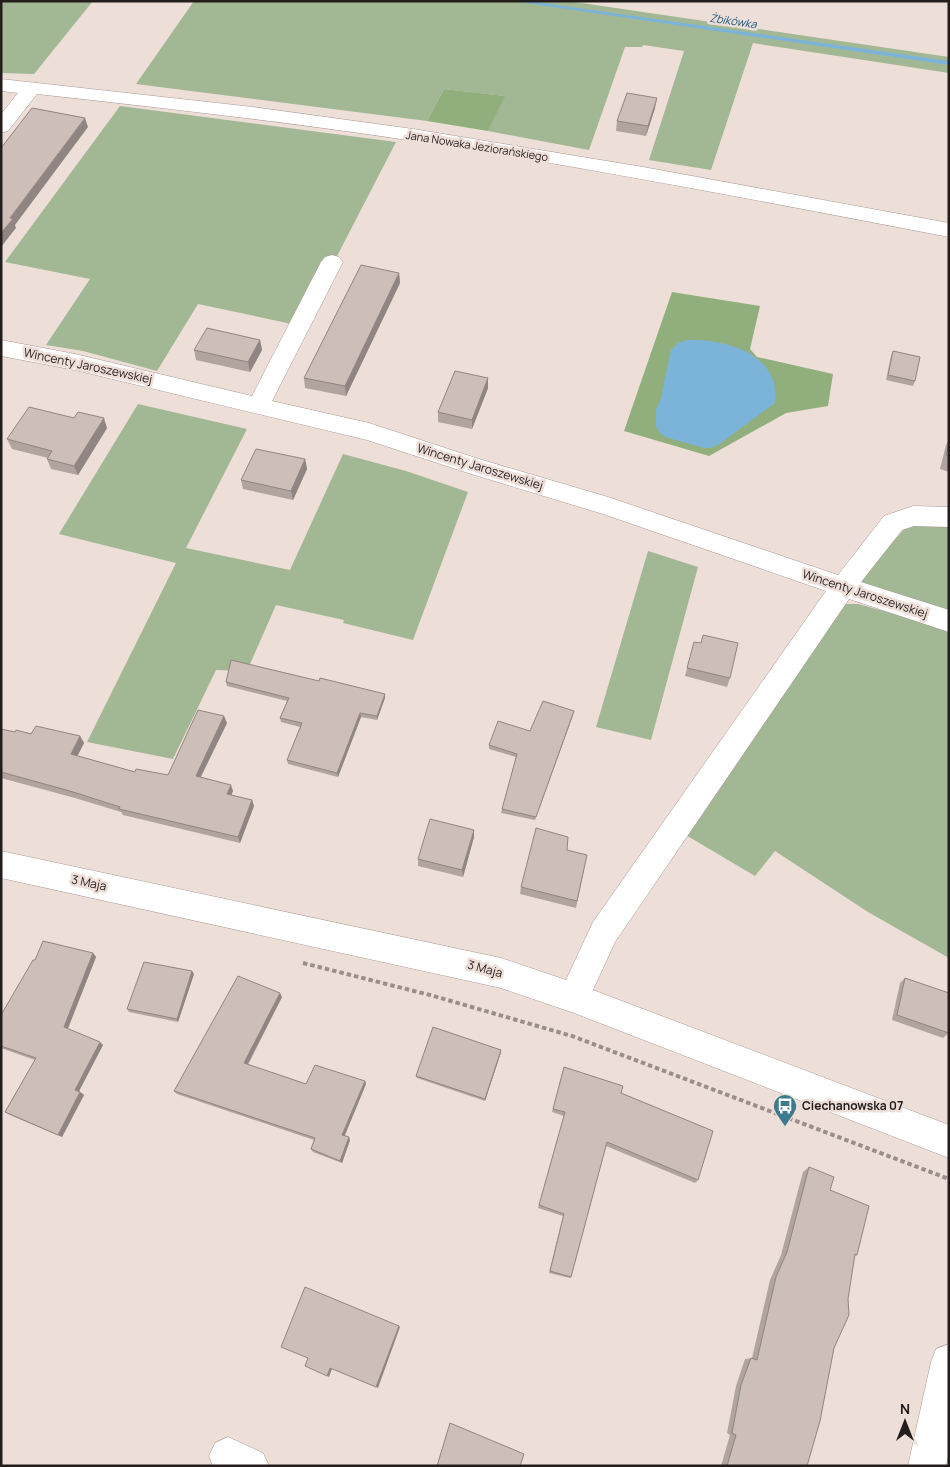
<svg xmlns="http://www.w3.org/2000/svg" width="950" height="1467" font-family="Manrope,sans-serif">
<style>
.green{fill:#a2b794}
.forest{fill:#91af7c}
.water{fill:#7cb4d9}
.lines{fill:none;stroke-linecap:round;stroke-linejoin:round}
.stream{fill:#7cb4d9;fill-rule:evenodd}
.minor-casing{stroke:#a99a95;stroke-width:1}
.path{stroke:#9a8e8a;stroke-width:4;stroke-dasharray:4.5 3;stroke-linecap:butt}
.minor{fill:#fff;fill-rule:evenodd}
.wall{fill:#b1a39e}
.shaded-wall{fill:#908581}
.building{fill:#cebeb8;stroke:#908581}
.labels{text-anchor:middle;stroke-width:5;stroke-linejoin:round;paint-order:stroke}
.far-water-label{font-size:11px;font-style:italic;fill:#195b80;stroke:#eeded8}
.far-street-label{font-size:11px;fill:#231d1b;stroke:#eeded8}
.street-label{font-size:12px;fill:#231d1b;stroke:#eeded8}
.poi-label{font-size:12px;font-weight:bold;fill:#231d1b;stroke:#eeded8;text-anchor:start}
</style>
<rect width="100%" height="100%" fill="#eeded8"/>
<!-- green -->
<g class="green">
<polygon points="2,1 93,1 34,74 1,73"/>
<polygon points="194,1 568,1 949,57 949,73 753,43 711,170 649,160 684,51 643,45 642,47 625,47 589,150 488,131 504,96 444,89 427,121 136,84"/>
<polygon points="120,106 396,142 335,260 292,324 198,304 157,371 83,351 46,345 90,279 5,262"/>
<polygon points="138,404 247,429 186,548 290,570 343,454 406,471 468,492 413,640 343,623 344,620 276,605 247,671 216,670 173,759 87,742 176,563 59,534"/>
<polygon points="949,522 949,615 855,584 907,526"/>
<polygon points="648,551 698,567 651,740 596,727"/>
<polygon points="839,604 858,604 949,629 949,958 868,912 775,851 755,876 679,831"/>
</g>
<!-- forest -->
<g class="forest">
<polygon points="444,89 505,96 488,131 427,121"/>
<polygon points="672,292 760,306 750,349 757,357 833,374 828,406 786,413 709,456 624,431"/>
</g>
<!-- water -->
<path class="water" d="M687 340C727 339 781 354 775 403L718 445 710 448H704L665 437 659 432 656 426V410L661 398 671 350 678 343Z"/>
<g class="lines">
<!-- stream -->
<polygon class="stream" points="512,1 529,1 949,61 949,65"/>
<!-- minor casing -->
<g class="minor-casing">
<g id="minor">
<path d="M1 79 253 107 413 129 643 167 949 223V237C771 203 593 168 414 141 289 122 163 108 37 94L8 131 1 133V114L18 93 1 91Z"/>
<polygon points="332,255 339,257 343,262 272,401 369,423 479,459 608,497 838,575 884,516 913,506 949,507 949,527 914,526 902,530 861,582 949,610 949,632 849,599 615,942 593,990 949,1125 949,1158 574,1013 501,988 1,878 1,851 501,958 566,980 593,922 826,591 603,514 468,473 367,440 75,370 1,356 1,340 75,354 252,396 321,262 325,257"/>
<polygon points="949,1344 949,1451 946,1466 908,1466 931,1362 936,1349"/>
<polygon points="228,1437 263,1453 269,1466 213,1466 209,1456 215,1443"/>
</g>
</g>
<!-- path -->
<polyline class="path" points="303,963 430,995 572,1036 949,1179"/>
<!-- minor -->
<use href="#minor" class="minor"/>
</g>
<!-- wall -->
<g class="wall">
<polygon points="655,108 646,136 616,131 617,121"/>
<polygon points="399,273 400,283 346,396 305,388 304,378"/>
<polygon points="260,340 262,350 250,372 196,360 194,350"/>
<polygon points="893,351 915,381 913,386 886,380 891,356"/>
<polygon points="488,378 488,388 472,429 438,422 438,412"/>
<polygon points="107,428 78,475 51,469 47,459 48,458 12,449 7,439"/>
<polygon points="949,439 949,472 940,469 946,445"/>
<polygon points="305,459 307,469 293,500 243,489 241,480"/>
<polygon points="694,642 730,678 727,687 685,676"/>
<polygon points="319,681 385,694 385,698 377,720 361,717 338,777 288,764 287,760 300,727 281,722 280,718 287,701 227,686 226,682"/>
<polygon points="573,715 535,820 501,813 502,809 516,757 489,749 489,745 530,731"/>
<polygon points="227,723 201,777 233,791 231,795 252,800 254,806 240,843 123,815 121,812 75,798 1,778 1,729 15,732 80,736 84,743 77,756 135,772 168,775"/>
<polygon points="474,830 474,837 463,877 418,866 418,859"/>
<polygon points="567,850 587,855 576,908 520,894 521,887"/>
<polygon points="93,953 96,957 68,1029 103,1045 79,1091 84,1095 62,1137 10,1115 5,1112 35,1060 1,1048 1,1015 35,960"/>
<polygon points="194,974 178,1022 129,1012 127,1009"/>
<polygon points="905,978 949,1033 943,1038 892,1020 900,983"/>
<polygon points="282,997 248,1065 306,1084 365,1081 366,1084 345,1135 350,1140 342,1163 313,1152 311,1149 314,1140 177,1094 174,1091"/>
<polygon points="501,1052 485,1101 417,1078 416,1076"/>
<polygon points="564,1067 621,1093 698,1180 695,1183 606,1146 571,1277 570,1278 549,1273 563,1216 538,1208 564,1116 552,1112"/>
<polygon points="809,1167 830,1190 857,1255 855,1256 807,1466 721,1466 730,1435 727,1433 736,1386 745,1359 752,1358 770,1280 781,1255 803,1172"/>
</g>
<!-- shaded-wall -->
<g class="shaded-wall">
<polygon points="657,98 655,108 646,136 648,126"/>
<polygon points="85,118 88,127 15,225 16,228 1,247 1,233 10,218"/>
<polygon points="399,273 400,283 346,396 345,386"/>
<polygon points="260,340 262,350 250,372 248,362"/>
<polygon points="488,378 488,388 472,429 472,420"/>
<polygon points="104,418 107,428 78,475 74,466"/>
<polygon points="305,459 307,469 293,500 291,491"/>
<polygon points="385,694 385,698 377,720 377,716"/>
<polygon points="574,711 573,715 535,820 536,817"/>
<polygon points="360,713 361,717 338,777 337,773"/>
<polygon points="224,716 227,723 198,782 196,776"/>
<polygon points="80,736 84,743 75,761 71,754"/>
<polygon points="231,785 233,791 229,800 227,794"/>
<polygon points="252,800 254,806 240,843 238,837"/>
<polygon points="474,830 474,837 463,877 462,870"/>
<polygon points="93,953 96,957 67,1030 64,1027"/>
<polygon points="192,971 194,974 178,1022 177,1019"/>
<polygon points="280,993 282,997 246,1067 244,1063"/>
<polygon points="100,1042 103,1045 78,1093 75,1090"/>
<polygon points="501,1050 501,1052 485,1101 485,1099"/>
<polygon points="365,1081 366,1084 344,1137 342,1135"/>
<polygon points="80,1092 84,1095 62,1137 58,1135"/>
<polygon points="349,1137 350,1140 342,1163 340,1161"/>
<polygon points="399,1326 400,1327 378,1388 376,1387"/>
<polygon points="330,1368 332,1369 329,1377 327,1376"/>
</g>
<!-- building -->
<g class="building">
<polygon points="627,93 657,98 648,126 617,121"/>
<polygon points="32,108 85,118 10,218 13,219 1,233 1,148"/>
<polygon points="361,265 399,273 345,386 304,378"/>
<polygon points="207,328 260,340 248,362 194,350"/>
<polygon points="893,351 920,357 915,381 888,375"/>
<polygon points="455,371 488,378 472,420 438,412"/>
<polygon points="29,407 74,418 78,412 104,418 74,466 47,459 52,451 7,439"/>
<polygon points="949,445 949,456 946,455"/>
<polygon points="256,449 305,459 291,491 241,480"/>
<polygon points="703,635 738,643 730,678 687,668 694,642 701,643"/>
<polygon points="231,660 319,681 320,678 385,694 377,716 360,713 337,773 287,760 302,723 280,718 289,698 226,682"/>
<polygon points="543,701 574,711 536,817 502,809 517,754 489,745 498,721 530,731"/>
<polygon points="198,710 224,716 196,776 231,785 227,794 252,800 238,837 119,809 120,807 70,791 1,772 1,729 15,732 16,730 31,734 36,726 80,736 71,754 135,772 136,769 168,775"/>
<polygon points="430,819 474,830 462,870 418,859"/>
<polygon points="536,828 568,837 567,850 587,855 577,901 521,887"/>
<polygon points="43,941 93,953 64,1027 100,1042 75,1090 80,1092 58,1135 5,1112 36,1058 1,1046 1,1015 33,960 35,960"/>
<polygon points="144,962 192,971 177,1019 127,1009"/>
<polygon points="238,976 280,993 244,1063 306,1084 315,1065 365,1081 342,1135 349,1137 340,1161 311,1149 315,1138 174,1091"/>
<polygon points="905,978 949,993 949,1033 897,1015"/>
<polygon points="433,1027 501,1050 485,1099 416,1076"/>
<polygon points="564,1067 623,1086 621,1093 713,1131 698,1180 607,1142 571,1277 550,1271 564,1214 539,1205 565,1112 553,1109"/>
<polygon points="809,1167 834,1177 830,1190 869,1206 857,1255 855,1254 848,1299 849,1315 834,1348 820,1421 807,1466 727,1466 736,1435 732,1433 741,1385 751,1358 757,1360 776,1277 787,1252"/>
<polygon points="305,1287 399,1326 376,1387 330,1368 327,1376 305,1366 308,1358 281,1347"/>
<polygon points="450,1423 524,1454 520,1466 437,1466"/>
</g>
<!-- icons -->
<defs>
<g id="bus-pin" transform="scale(1.25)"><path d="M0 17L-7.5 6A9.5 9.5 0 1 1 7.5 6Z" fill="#3a7b8d" stroke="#eeded8"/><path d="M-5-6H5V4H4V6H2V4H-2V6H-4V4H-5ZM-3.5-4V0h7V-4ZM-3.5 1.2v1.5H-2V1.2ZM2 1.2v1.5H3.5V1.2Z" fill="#fff"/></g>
</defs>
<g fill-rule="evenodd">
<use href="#bus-pin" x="785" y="1106"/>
</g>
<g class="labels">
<!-- far-water labels -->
<g class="far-water-label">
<text transform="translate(733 21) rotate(8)" y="4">Żbikówka</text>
</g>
<!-- far-street labels -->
<g class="far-street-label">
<text transform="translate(477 146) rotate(9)" y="4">Jana Nowaka Jeziorańskiego</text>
</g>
<!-- street labels -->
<g class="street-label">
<text transform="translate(88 366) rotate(12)" y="4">Wincenty Jaroszewskiej</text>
<text transform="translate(480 467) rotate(17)" y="4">Wincenty Jaroszewskiej</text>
<text transform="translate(865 594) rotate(18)" y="4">Wincenty Jaroszewskiej</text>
<text transform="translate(89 883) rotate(12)" y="4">3 Maja</text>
<text transform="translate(485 969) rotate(15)" y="4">3 Maja</text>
</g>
<!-- poi labels -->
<g class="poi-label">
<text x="802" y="1110">Ciechanowska 07</text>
</g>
</g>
<!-- border -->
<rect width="950" height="1467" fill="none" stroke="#231d1b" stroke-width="5"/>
<!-- north arrow -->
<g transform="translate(905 1422)" stroke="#eeded8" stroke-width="4" paint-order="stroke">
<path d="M0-4L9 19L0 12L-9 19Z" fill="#231d1b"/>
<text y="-8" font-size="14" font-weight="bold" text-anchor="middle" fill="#231d1b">N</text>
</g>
</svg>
